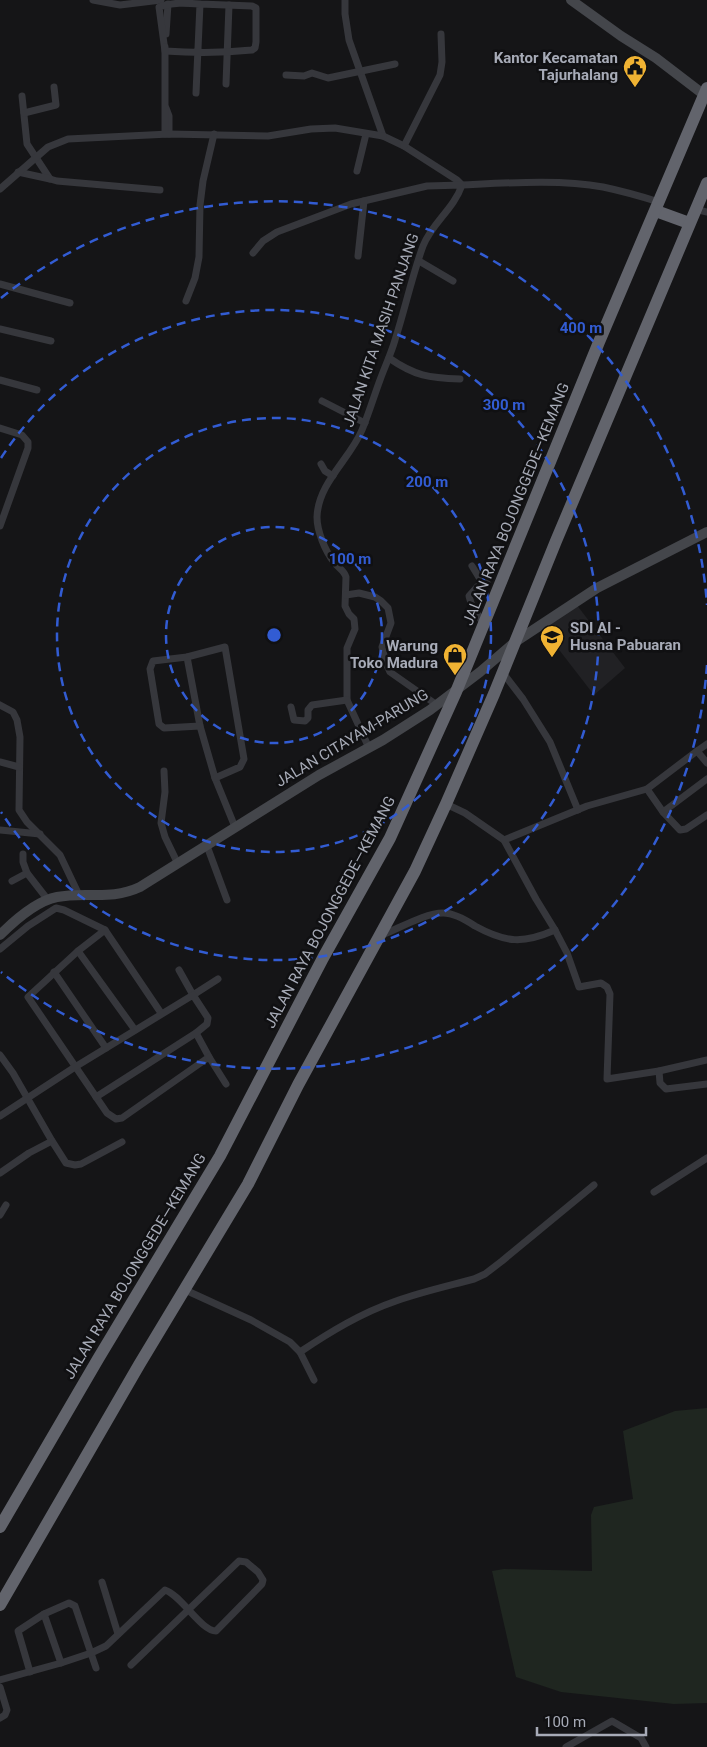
<svg xmlns="http://www.w3.org/2000/svg" width="707" height="1747" font-family="Roboto,sans-serif">
<style>
.built{fill:#212124}
.green{fill:#1f2620}
.lines{fill:none;stroke-linecap:round;stroke-linejoin:round}
.street{stroke:#36373c;stroke-width:7}
.secondary{stroke:#44464b;stroke-width:10}
.highway{stroke:#62646c;stroke-width:12}
.ring{fill:none;stroke:#325cd3;stroke-width:2.5;stroke-dasharray:9 6}
.labels{text-anchor:middle;stroke-width:5;stroke-linejoin:round;paint-order:stroke}
.poi-label{font-size:15px;font-weight:bold;fill:#a7abb7;stroke:#101012;text-anchor:end}
.street-label{font-size:15px;fill:#a7abb7;stroke:#101012}
.centre{fill:#325cd3;stroke:#101012;stroke-width:2.5}
.ring-label{font-size:15px;text-anchor:middle;font-weight:bold;fill:#325cd3;stroke:#101012;stroke-width:5;stroke-linejoin:round;paint-order:stroke}
</style>
<rect width="100%" height="100%" fill="#151517"/>
<!-- built -->
<polygon class="built" points="576,604 625,668 594,695 543,629"/>
<!-- green -->
<polygon class="green" points="707,1408 707,1703 674,1704 561,1692 516,1677 492,1571 504,1569 592,1571 591,1515 594,1507 633,1499 623,1431 675,1411"/>
<g class="lines">
<!-- street -->
<g class="street">
<polyline points="93,0 120,5 161,0"/>
<path d="M345 0V14L349 40 383 136 404 146 457 180 462 185C506 183 560 179 603 187 622 191 640 196 659 202"/>
<polyline points="166,34 168,4"/>
<polyline points="286,75 304,76 312,73 328,78 395,64"/>
<polyline points="226,84 229,5"/>
<path d="M196 93 200 4 252 6 256 8V42L255 48 252 50C223 53 194 53 165 51L159 7C173 2 186 3 200 4"/>
<polyline points="22,96 27,144 50,179 57,181 160,190"/>
<polyline points="166,108 169,116 169,134"/>
<polyline points="24,113 56,105 54,87"/>
<polyline points="165,134 165,47"/>
<polyline points="404,146 440,75 442,62 441,34"/>
<polyline points="357,171 366,134"/>
<polyline points="18,172 50,179"/>
<polyline points="0,189 48,147 68,139 169,134 268,136 311,129 335,128 383,136"/>
<polyline points="695,209 707,212"/>
<path d="M253 253 263 241 277 232 351 204 427 186 462 185C454 209 432 223 423 246 412 276 405 309 395 340 391 354 385 366 380 380 374 396 369 413 362 430 350 459 318 483 317 517 317 531 325 551 334 562 338 568 344 570 346 577L345 606 349 614 354 619 355 629 347 648V700L369 748"/>
<polyline points="358,256 364,201"/>
<polyline points="419,261 453,281"/>
<polyline points="0,284 70,303"/>
<polyline points="186,301 195,278 199,257 200,205 203,181 214,134"/>
<polyline points="0,329 51,341"/>
<path d="M389 358C415 376 429 378 460 379"/>
<polyline points="0,380 37,390"/>
<polyline points="322,401 365,423"/>
<polyline points="0,428 22,435 28,442 28,448 0,526"/>
<polyline points="321,464 325,471 333,476"/>
<polyline points="472,566 483,584"/>
<polyline points="346,595 359,593 375,597 381,601 388,608 391,623 382,647 386,663 390,672 437,705"/>
<polyline points="484,625 471,603 469,596 477,587 487,582"/>
<polyline points="187,657 200,726 215,778 235,827"/>
<polyline points="503,673 523,699 550,742 578,810"/>
<polyline points="0,705 13,712 17,720 20,737 19,810 27,822 60,855 79,895"/>
<polyline points="291,707 294,720 305,721 308,718 308,710 312,705 347,700"/>
<polyline points="200,726 164,728 159,724 150,669 153,661 187,657 225,647 244,759 240,767 215,778"/>
<polyline points="707,744 697,751 707,763"/>
<polyline points="697,751 647,789 663,812 680,830 686,829 707,815"/>
<polyline points="0,762 19,767"/>
<polyline points="164,771 165,792 161,823 165,837 178,864"/>
<polyline points="446,804 465,813 504,840 536,899 555,930 567,953 579,987 601,983 607,987 610,994 607,1079 659,1071 707,1060"/>
<polyline points="663,812 707,779"/>
<polyline points="0,830 40,834"/>
<polyline points="504,840 587,806 647,789"/>
<polyline points="207,846 227,900"/>
<polyline points="23,854 23,862 27,873"/>
<polyline points="12,881 27,873 48,900"/>
<path d="M382 935C400 928 425 913 443 913 454 913 466 920 475 926 506 943 523 944 555 930"/>
<polyline points="0,949 28,926 56,908 64,910 105,930"/>
<polyline points="78,951 135,1030"/>
<polyline points="179,970 193,995 218,979"/>
<polyline points="54,972 106,1048"/>
<polyline points="161,1013 105,930 78,951 28,997 107,1113 116,1119 122,1118 209,1057 196,1033"/>
<polyline points="0,1055 13,1073 52,1141 66,1163 75,1165 81,1164 122,1142"/>
<polyline points="209,1057 226,1084"/>
<polyline points="659,1071 660,1083 666,1089 707,1084"/>
<polyline points="0,1116 75,1067 193,995 208,1018 207,1024 196,1033 96,1097"/>
<polyline points="0,1173 29,1153 52,1141"/>
<polyline points="654,1192 707,1158"/>
<polyline points="0,1215 6,1205"/>
<polyline points="183,1289 251,1320 290,1342 300,1352 314,1380"/>
<path d="M300 1352C330 1332 361 1313 396 1301 421 1292 448 1286 474 1279L485 1274 502 1261 594 1185"/>
<polyline points="102,1582 118,1634"/>
<polyline points="44,1614 61,1663"/>
<polyline points="30,1672 18,1631 44,1614 69,1603 75,1606 96,1668"/>
<path d="M0 1680 61 1663 91 1653 106 1646 165 1590C181 1595 201 1631 216 1631L262 1584 263 1580 258 1572 246 1562 239 1561 131 1665"/>
<polyline points="0,1687 7,1710 5,1715 0,1718"/>
<polyline points="566,1747 612,1721 641,1738 646,1747"/>
</g>
<!-- secondary -->
<g class="secondary">
<polyline points="571,0 621,36 656,58 707,97"/>
<path d="M0 935C15 920 36 901 57 897 87 891 110 901 140 887L319 775 383 740 430 710 480 672 515 642 597 588 707 532"/>
</g>
<!-- highway -->
<g class="highway">
<polyline points="656,211 689,223"/>
<polyline points="0,1527 98,1359 220,1156 323,958 390,838 456,692 599,342 707,88"/>
<polyline points="0,1605 139,1365 248,1184 298,1085 415,871 446,804 494,694 556,541 707,183"/>
</g>
</g>
<!-- distance rings -->
<g class="ring">
<circle cx="274" cy="635" r="108"/>
<circle cx="274" cy="635" r="217"/>
<path d="M1 458A325 325 0 1 1 1 812"/>
<path d="M707 665A434 434 0 0 1 1 972M1 298A434 434 0 0 1 707 605"/>
</g>
<!-- icons -->
<defs>
<g id="civic-pin" transform="scale(1.25)"><path d="M0 17L-7.5 6A9.5 9.5 0 1 1 7.5 6Z" fill="#f0b333" stroke="#101012"/><path d="M-.6-6.5H3V-4.5H.6V-3L4-1V1h2V6H-6V1h2V-1L-.6-3ZM-1.2 2.5V6h2.4V2.5Z" fill="#111"/></g>
<g id="school-pin" transform="scale(1.25)"><path d="M0 17L-7.5 6A9.5 9.5 0 1 1 7.5 6Z" fill="#f0b333" stroke="#101012"/><path d="M0-5L7-2L0 1L-7-2ZM-4 1L0 2.5L4 1V4Q0 6-4 4Z" fill="#111"/></g>
<g id="shop-pin" transform="scale(1.25)"><path d="M0 17L-7.5 6A9.5 9.5 0 1 1 7.5 6Z" fill="#f0b333" stroke="#101012"/><path d="M-5-2.5h2.3a2.7 3.5 0 0 1 5.4 0H5L5.5 6h-11ZM-1.5-2.5h3a1.5 2.3 0 0 0-3 0Z" fill="#111"/></g>
</defs>
<g fill-rule="evenodd">
<use href="#civic-pin" x="635" y="67"/>
<use href="#school-pin" x="552" y="637"/>
<use href="#shop-pin" x="455" y="655"/>
</g>
<g class="labels">
<!-- poi labels -->
<g class="poi-label">
<text x="618" y="63">Kantor Kecamatan<tspan x="618" dy="17">Tajurhalang</tspan></text>
<text x="570" y="633" text-anchor="start">SDI Al -<tspan x="570" dy="17">Husna Pabuaran</tspan></text>
<text x="438" y="651">Warung<tspan x="438" dy="17">Toko Madura</tspan></text>
</g>
<!-- street labels -->
<g class="street-label">
<text transform="translate(381 330) rotate(-71)" y="5">JALAN KITA MASIH PANJANG</text>
<text transform="translate(516 504) rotate(-68)" y="5">JALAN RAYA BOJONGGEDE—KEMANG</text>
<text transform="translate(352 738) rotate(-31)" y="5">JALAN CITAYAM-PARUNG</text>
<text transform="translate(330 912) rotate(-62)" y="5">JALAN RAYA BOJONGGEDE—KEMANG</text>
<text transform="translate(135 1266) rotate(-59)" y="5">JALAN RAYA BOJONGGEDE—KEMANG</text>
</g>
</g>
<circle cx="274" cy="635" r="8" class="centre"/>
<g class="ring-label">
<text x="581" y="333">400 m</text>
<text x="504" y="410">300 m</text>
<text x="427" y="487">200 m</text>
<text x="350" y="564">100 m</text>
</g>
<!-- scale -->
<path d="M537 1727v8h109v-8" fill="none" stroke="#a7abb7" stroke-width="2.5"/>
<text x="544" y="1727" font-size="15" fill="#a7abb7" stroke="#101012" stroke-width="4" paint-order="stroke">100 m</text>
</svg>
